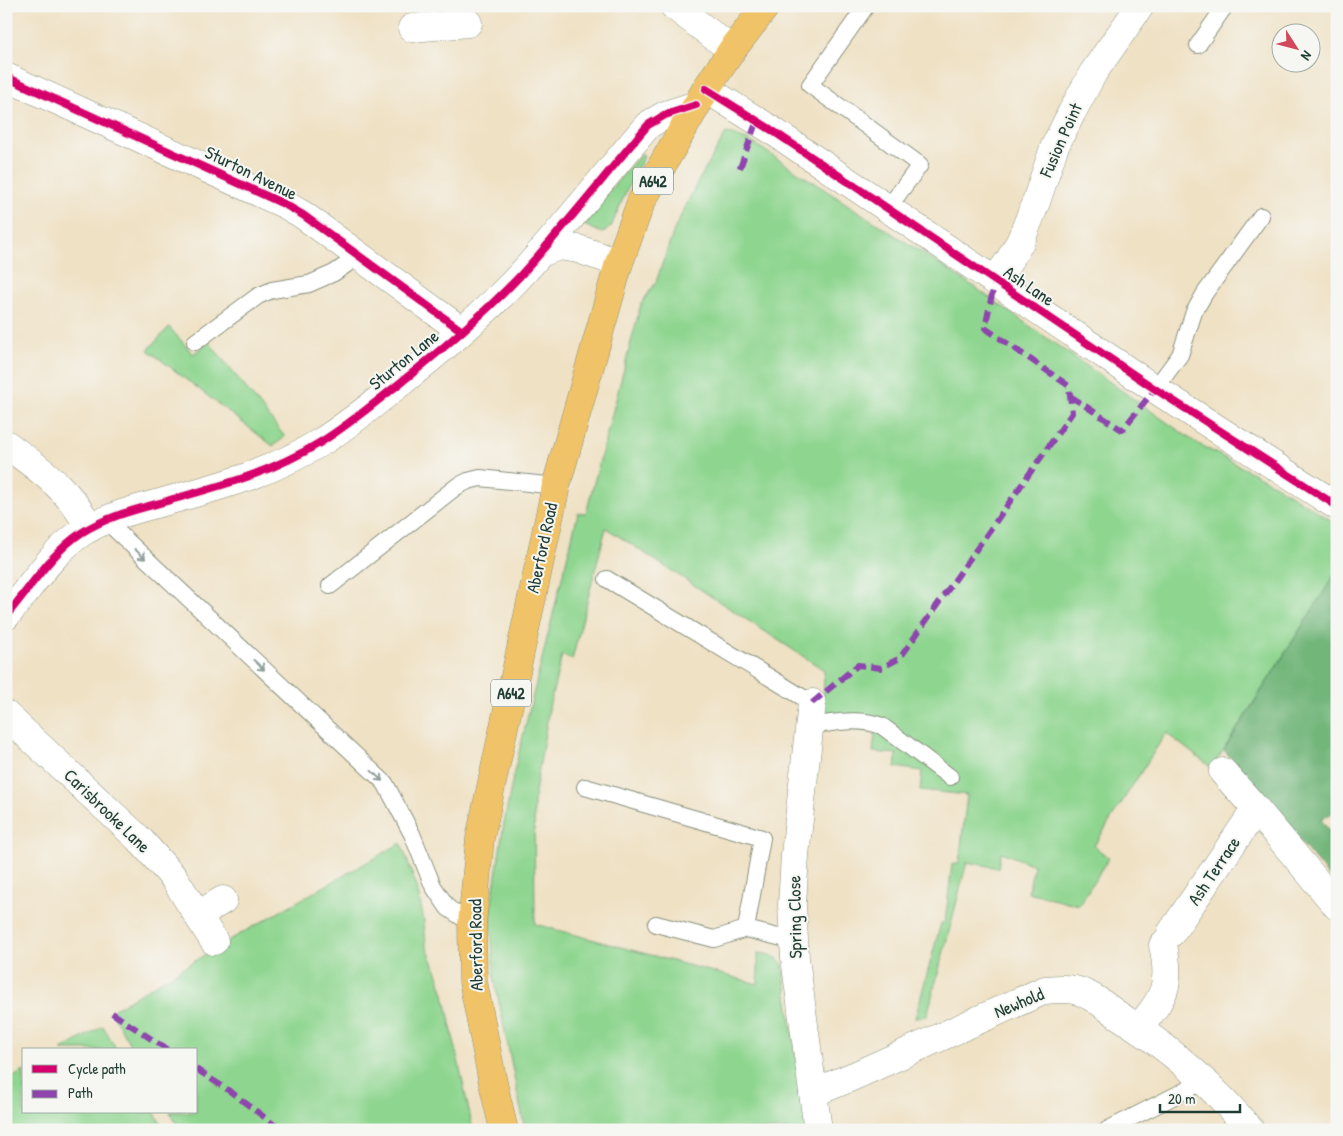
<svg xmlns="http://www.w3.org/2000/svg" width="1343" height="1136" font-family="'Patrick Hand',sans-serif">
<style>
.green{fill:#8ed58f;stroke:#568962}
.forest{fill:#72b67a;stroke:#487a57}
.lines{fill:none;stroke-linecap:round;stroke-linejoin:round}
.service-casing{stroke:#878f7c;stroke-width:18}
.minor-casing{stroke:#878f7c;stroke-width:29}
.primary-casing{stroke:#878f7c;stroke-width:29}
.service{stroke:#fff;stroke-width:16}
.minor{stroke:#fff;stroke-width:28}
.primary{stroke:#f1c369;stroke-width:28}
.quiet{stroke:#8e44ad;stroke-width:6;stroke-dasharray:12 6;stroke-linecap:butt}
.cycleway-casing{stroke:#f6f6f2;stroke-width:11}
.cycleway{stroke:#d6006c;stroke-width:8}
.oneway{stroke:#8f9e9a}
.labels{text-anchor:middle;stroke-width:4;stroke-linejoin:round;paint-order:stroke}
.shield{fill:#f6f6f2;stroke:#60746d;stroke-width:1}
.shield-label{font-size:16px;font-weight:bold;fill:#1f3d34}
.street-label{font-size:18px;fill:#1f3d34;stroke:#f6f6f2}
</style>
<rect width="100%" height="100%" fill="#f6f6f2"/>
<filter id="ink" filterUnits="userSpaceOnUse"><feTurbulence type="fractalNoise" baseFrequency=".02" numOctaves="2"/><feDisplacementMap in="SourceGraphic" scale="10" xChannelSelector="R" yChannelSelector="G"/><feConvolveMatrix kernelMatrix="1 2 1 2 8 2 1 2 1" color-interpolation-filters="sRGB"/></filter>
<filter id="wash" filterUnits="userSpaceOnUse"><feTurbulence type="fractalNoise" baseFrequency=".0096" numOctaves="4" result="noise"/><feDisplacementMap in="SourceGraphic" scale="20" xChannelSelector="R" yChannelSelector="G"/><feGaussianBlur stdDeviation="1.12" result="paint"/><feColorMatrix in="noise" values="0 0 0 0 0 0 0 0 0 0 0 0 0 0 0 0 0 1.4 0 .05"/><feComposite in="paint" operator="in"/></filter>
<g filter="url(#wash)">
<rect width="100%" height="100%" fill="#efe1c4"/>
<!-- green -->
<g class="green">
<path d="M726 133 750 141 970 284 1195 442 1277 486 1337 524V571L1212 768 1166 733 1094 846 1109 858 1079 905 1028 892 1034 865 1001 852 998 868 967 862 927 1016 915 1018 941 923H945L952 864H959L967 795 920 790 922 771 895 767 897 754 873 752 875 732 851 730 823 717 824 670 606 528 572 660 562 655 550 703 534 799 535 924 758 984V953C769 954 776 955 783 965L806 1130H525L494 978 491 926 492 901 504 823 514 772 578 513H586L641 304 656 282 674 230 696 185Z"/>
<polygon points="642,153 644,157 631,180 611,227 602,233 584,225 582,222"/>
<polygon points="169,327 193,354 209,342 285,437 273,446 148,350"/>
<polygon points="401,843 417,887 424,921 426,945 437,972 444,994 473,1130 180,1130 170,1112 196,1112 196,1050 133,1050 111,1011 233,938"/>
<polygon points="103,1026 117,1050 61,1050"/>
<polygon points="24,1071 24,1112 154,1112 165,1130 6,1130 6,1081"/>
</g>
<!-- forest -->
<polygon class="forest" points="1337,571 1337,810 1321,820 1337,840 1337,886 1224,750"/>
</g>
<g filter="url(#ink)">
<g class="lines">
<!-- service casing -->
<g class="service-casing">
<g id="service">
<polyline points="866,6 810,85 920,165 888,208"/>
<polyline points="1198,45 1225,6"/>
<polyline points="195,342 258,296 272,290 309,284 334,273 359,256"/>
<polyline points="1155,389 1180,355 1194,312 1205,293 1261,216"/>
<polyline points="105,520 385,783 412,834 433,886 448,908 472,924"/>
<polyline points="607,579 812,703"/>
<polyline points="330,586 456,487 468,481 480,478 556,486"/>
<path d="M809 726C834 723 858 717 882 726L950 777"/>
<polyline points="585,787 762,838 746,929 794,941"/>
<polyline points="656,924 714,939 746,929"/>
<polyline points="1107,1130 1204,1081"/>
</g>
</g>
<!-- minor casing -->
<g class="minor-casing">
<g id="minor">
<polyline points="674,6 732,50"/>
<polyline points="412,28 468,23"/>
<polyline points="6,77 284,204 303,215 462,331"/>
<polyline points="706,89 770,129 1155,389 1337,506"/>
<polyline points="540,253 559,246 578,249 619,263"/>
<polyline points="995,280 1009,261 1021,240 1036,202 1054,148 1072,112 1093,73 1140,6"/>
<path d="M6 444C43 472 67 487 90 528"/>
<path d="M6 616C30 588 51 553 81 533 107 516 138 509 167 501 223 485 271 473 321 442 347 426 371 406 395 387 438 353 481 317 519 277 564 228 605 175 648 125L665 115 696 105"/>
<polyline points="812,703 795,855 792,905 795,958 818,1130"/>
<polyline points="6,715 140,840 174,878 214,941"/>
<polyline points="1223,772 1256,809 1337,906"/>
<polyline points="198,915 223,900"/>
<polyline points="1171,933 1256,809"/>
<path d="M1139 1028C1164 996 1172 987 1163 945"/>
<path d="M813 1093 854 1076 1045 990C1056 989 1065 988 1075 990 1091 994 1105 1006 1118 1015 1168 1047 1212 1084 1250 1130"/>
</g>
</g>
<!-- primary casing -->
<g class="primary-casing">
<polyline id="primary" points="504,1130 493,1083 473,981 472,924 480,838 556,486 619,263 641,202 706,89 732,50 766,6"/>
</g>
<!-- service -->
<use href="#service" class="service"/>
<!-- minor -->
<use href="#minor" class="minor"/>
<!-- primary -->
<use href="#primary" class="primary"/>
<!-- quiet -->
<g class="quiet">
<polyline points="740,168 757,120"/>
<polyline points="1070,396 1122,430 1155,389"/>
<polyline points="812,703 858,665 881,668 900,658 1072,413 1069,386 985,328 995,280"/>
<polyline points="112,1013 168,1050"/>
<polyline points="196,1069 231,1092 281,1130"/>
</g>
<!-- cycleway casing -->
<g class="cycleway-casing">
<g id="cycleway">
<polyline points="6,77 284,204 303,215 462,331"/>
<polyline points="706,89 770,129 1155,389 1337,506"/>
<path d="M6 616C30 588 51 553 81 533 107 516 138 509 167 501 223 485 271 473 321 442 347 426 371 406 395 387 438 353 481 317 519 277 564 228 605 175 648 125L665 115 696 105"/>
</g>
</g>
<!-- cycleway -->
<use href="#cycleway" class="cycleway"/>
</g>
<!-- one-way arrows -->
<defs><path id="oneway-shaft" d="M-6 0H5M1.5-3L5.5 0L1.5 3" fill="none" stroke-width="1.6" stroke-linecap="round" stroke-linejoin="round" transform="scale(1.25)"/></defs>
<g class="oneway">
<use href="#oneway-shaft" transform="translate(140 554) rotate(43)"/>
<use href="#oneway-shaft" transform="translate(259 665) rotate(43)"/>
<use href="#oneway-shaft" transform="translate(377 776) rotate(43)"/>
</g>
</g>
<g class="labels">
<!-- shield labels -->
<g class="shield">
<rect x="633" y="167.5" width="40" height="27" rx="4"/>
<rect x="491" y="679.5" width="40" height="27" rx="4"/>
</g>
<g class="shield-label">
<text x="653" y="187">A642</text>
<text x="511" y="699">A642</text>
</g>
<!-- street labels -->
<g class="street-label">
<text transform="translate(1061 140) rotate(-66)" y="6">Fusion Point</text>
<text transform="translate(251 173) rotate(26)" y="6">Sturton Avenue</text>
<text transform="translate(1029 286) rotate(34)" y="6">Ash Lane</text>
<text transform="translate(404 360) rotate(-39)" y="6">Sturton Lane</text>
<text transform="translate(542 548) rotate(-78)" y="6">Aberford Road</text>
<text transform="translate(107 811) rotate(44)" y="6">Carisbrooke Lane</text>
<text transform="translate(1214 871) rotate(-56)" y="6">Ash Terrace</text>
<text transform="translate(795 917) rotate(-91)" y="6">Spring Close</text>
<text transform="translate(476 945) rotate(-91)" y="6">Aberford Road</text>
<text transform="translate(1019 1003) rotate(-23)" y="6">Newhold</text>
</g>
</g>
<!-- margin -->
<rect width="1343" height="1136" fill="none" stroke="#f6f6f2" stroke-width="25"/>
<!-- legend -->
<rect x="22" y="1048" width="175" height="65" fill="#f6f6f2" stroke="#a0aca6"/>
<rect x="32" y="1065" width="25" height="8" fill="#d6006c" stroke="#a0aca6"/>
<text x="68" y="1074" font-size="15" fill="#1f3d34">Cycle path</text>
<rect x="32" y="1090" width="25" height="8" fill="#8e44ad" stroke="#a0aca6"/>
<text x="68" y="1098" font-size="15" fill="#1f3d34">Path</text>
<!-- north arrow -->
<g transform="translate(1296 48) rotate(126)"><circle r="24" fill="#f6f6f2" stroke="#a0aca6"/>
<path d="M0-4L9 19L0 12L-9 19Z" fill="#d1495b"/>
<text y="-8" font-size="14" font-weight="bold" text-anchor="middle" fill="#1f3d34">N</text>
</g>
<!-- scale -->
<path d="M1160 1104v8h80v-8" fill="none" stroke="#1f3d34" stroke-width="2.5"/>
<text x="1168" y="1104" font-size="15" fill="#1f3d34" stroke="#f6f6f2" stroke-width="4" paint-order="stroke">20 m</text>
</svg>
